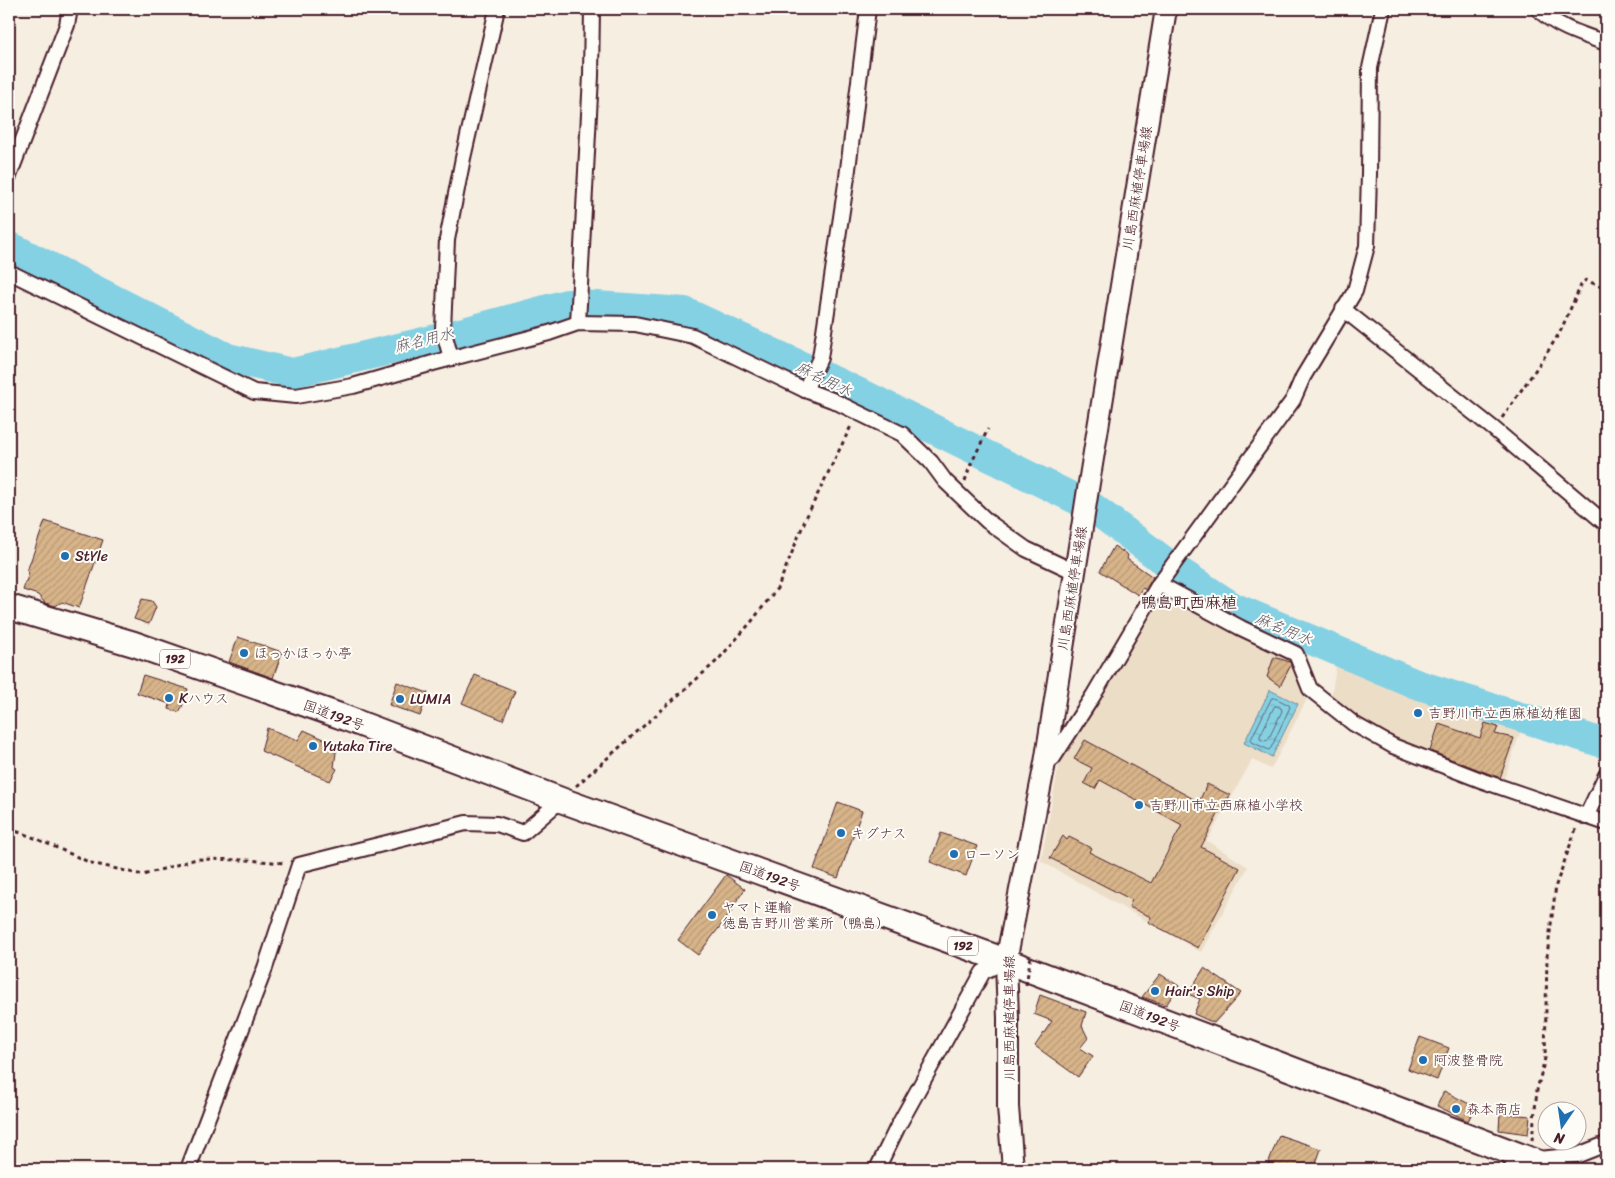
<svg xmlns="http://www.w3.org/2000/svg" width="1615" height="1178" font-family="Sriracha,'Klee One',sans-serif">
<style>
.built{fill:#ecddc7}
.water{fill:url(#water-ripples);stroke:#6d8a9a}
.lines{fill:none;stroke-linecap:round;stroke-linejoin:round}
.shore{stroke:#626675;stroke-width:1}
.river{stroke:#85d1e4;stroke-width:30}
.building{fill:url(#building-hatch);stroke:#4a1f2b}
.minor-casing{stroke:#4a1f2b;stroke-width:18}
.secondary-casing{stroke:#4a1f2b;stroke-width:24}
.trunk-casing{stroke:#4a1f2b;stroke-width:28}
.path{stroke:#4a1f2b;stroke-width:3;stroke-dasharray:4 4;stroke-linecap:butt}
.minor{stroke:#fdfcf7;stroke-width:14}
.secondary{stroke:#fdfcf7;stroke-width:20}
.trunk{stroke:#fdfcf7;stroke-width:24}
.path-bridge{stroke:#4a1f2b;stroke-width:3;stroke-dasharray:4 4;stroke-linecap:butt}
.poi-dot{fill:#1f6fb2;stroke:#fdfcf7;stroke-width:2}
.labels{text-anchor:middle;stroke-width:4;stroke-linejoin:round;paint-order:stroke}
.shield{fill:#fdfcf7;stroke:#806168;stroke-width:1}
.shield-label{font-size:12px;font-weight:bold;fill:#4a1f2b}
.street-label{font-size:14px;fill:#4a1f2b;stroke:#fdfcf7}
.poi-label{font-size:14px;fill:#4a1f2b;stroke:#fdfcf7;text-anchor:start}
.water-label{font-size:15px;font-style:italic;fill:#5c5462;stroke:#fdfcf7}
.quarter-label{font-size:16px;font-weight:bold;fill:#4a1f2b;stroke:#fdfcf7}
</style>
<defs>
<pattern id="water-ripples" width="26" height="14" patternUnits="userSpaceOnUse" patternTransform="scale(1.25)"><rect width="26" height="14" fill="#85d1e4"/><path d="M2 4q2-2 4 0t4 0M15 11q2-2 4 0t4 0" fill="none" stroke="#74b3c4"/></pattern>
<pattern id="building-hatch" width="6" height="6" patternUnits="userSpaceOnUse" patternTransform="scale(1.25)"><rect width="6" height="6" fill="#d7b489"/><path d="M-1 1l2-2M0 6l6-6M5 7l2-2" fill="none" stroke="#ba9a76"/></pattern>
</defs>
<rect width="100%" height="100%" fill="#f5eee1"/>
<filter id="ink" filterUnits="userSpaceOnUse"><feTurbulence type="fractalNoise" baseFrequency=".02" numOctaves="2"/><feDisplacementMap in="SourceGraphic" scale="10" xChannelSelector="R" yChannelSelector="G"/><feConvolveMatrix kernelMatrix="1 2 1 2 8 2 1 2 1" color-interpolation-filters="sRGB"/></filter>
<g filter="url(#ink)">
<!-- built -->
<g class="built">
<polygon points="1160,593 1296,662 1309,695 1271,769 1252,760 1207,841 1248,867 1201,952 1041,861 1059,764"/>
<polygon points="1337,660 1522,727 1503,783 1402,745 1331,699"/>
</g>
<!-- water -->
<polygon class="water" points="1270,690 1298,704 1272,757 1244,743"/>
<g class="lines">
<!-- shore -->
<g class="shore">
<polygon points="1272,698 1275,698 1289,705 1290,707 1271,748 1269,750 1252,742 1251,740"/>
<polygon points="1277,706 1281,708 1282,711 1268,740 1265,741 1260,739 1260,736 1274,707"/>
</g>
<!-- river -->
<polyline class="river" points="9,246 228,358 292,373 453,335 567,304 685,312 864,395 1092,507 1172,567 1233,607 1416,684 1606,744"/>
</g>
<!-- building -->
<g class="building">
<polygon points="45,521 103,540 79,608 62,602 55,606 45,603 38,595 23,590 29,573 27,571"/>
<polygon points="1114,546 1128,555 1127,559 1153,577 1146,590 1142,588 1138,595 1100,571"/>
<polygon points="142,599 152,601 156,607 149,624 134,619"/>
<polygon points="238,637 282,652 273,678 229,662"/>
<polygon points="1274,657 1290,662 1291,665 1280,686 1267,677"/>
<polygon points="143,675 188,689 182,707 179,712 169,709 170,704 137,693"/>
<polygon points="475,675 515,691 503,720 462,703"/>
<polygon points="397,682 428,693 420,716 389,705"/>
<polygon points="1485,723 1498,727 1495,734 1514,738 1500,778 1430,751 1439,724 1480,738"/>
<polygon points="267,728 298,740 304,730 337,745 334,767 337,769 330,781 261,751"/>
<polygon points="1085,740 1199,802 1207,784 1230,795 1224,808 1222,807 1201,847 1240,868 1198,948 1148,922 1151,917 1129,907 1132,900 1050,858 1063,836 1067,840 1069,837 1091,848 1089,852 1151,883 1182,825 1100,780 1095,789 1084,783 1092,768 1074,759"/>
<polygon points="838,802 862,811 838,878 814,869"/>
<polygon points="941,833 977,846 966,876 930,862"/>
<polygon points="726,875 745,889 731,909 732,911 698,955 678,940"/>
<polygon points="1204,968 1241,993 1214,1023 1194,1014 1200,999 1188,994"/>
<polygon points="1160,974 1179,986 1166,1005 1142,997"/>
<polygon points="1040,995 1086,1012 1082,1026 1088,1038 1080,1048 1093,1056 1078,1077 1035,1046 1052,1021 1034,1014"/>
<polygon points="1420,1037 1449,1048 1437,1080 1408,1069"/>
<polygon points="1444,1091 1475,1107 1468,1121 1437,1106"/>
<polygon points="1500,1113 1530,1116 1528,1134 1499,1130"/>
<polygon points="1279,1135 1321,1149 1314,1169 1282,1169 1268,1164"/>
</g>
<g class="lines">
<!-- minor casing -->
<g class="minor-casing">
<g id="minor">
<path d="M1538 9C1556 27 1583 35 1606 43"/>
<polyline points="9,176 67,25 70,9"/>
<polyline points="9,272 254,392 296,396 353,386 433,363 549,333 578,323 635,324 693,336 805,390 832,400 902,434 931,462 945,481 987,521 1026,549 1075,572"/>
<polyline points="1343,309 1494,429 1606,524"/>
<polyline points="578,323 591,76 592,9"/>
<polyline points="451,358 443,329 447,240 463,158 497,9"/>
<polyline points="805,390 820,358 847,177 868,9"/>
<polyline points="1159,584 1241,628 1296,654 1310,689 1354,724 1393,746 1483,781 1606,823"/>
<polyline points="1045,763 1053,758 1093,696 1159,584 1293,400 1303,377 1355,291 1367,246 1369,174 1370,68 1383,9"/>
<polyline points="1586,817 1606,775"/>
<polyline points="188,1169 265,968 299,865 466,823 497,824 523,833 561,800"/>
<polyline points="877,1169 897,1128 983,972 1006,961"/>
<polyline points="1511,1169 1530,1160 1578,1155 1606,1144"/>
</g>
</g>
<!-- secondary casing -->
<g class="secondary-casing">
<polyline id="secondary" points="1013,1169 1008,1107 1008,1018 1006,961 1045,763 1089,483 1166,9"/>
</g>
<!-- trunk casing -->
<g class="trunk-casing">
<polyline id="trunk" points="9,607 134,644 340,716 561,800 1006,961 1555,1169"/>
</g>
<!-- path -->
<g class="path">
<polyline points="1502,418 1543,359 1560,332 1582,283 1586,280 1606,289"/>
<polyline points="965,481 970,466 988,429"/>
<polyline points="576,786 718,660 752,621 778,587 806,518 852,424"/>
<polyline points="9,829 30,836 91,863 143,875 196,859 247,860 285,863"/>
<polyline points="1532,1140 1537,1090 1545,1058 1547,956 1556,885 1577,826"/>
</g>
<!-- minor -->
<use href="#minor" class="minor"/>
<!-- secondary -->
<use href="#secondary" class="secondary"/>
<!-- trunk -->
<use href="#trunk" class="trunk"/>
<!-- path-bridge -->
<polyline class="path-bridge" points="1026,985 1031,955"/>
</g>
</g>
<!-- markers -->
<g class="poi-dot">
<circle cx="65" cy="556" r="5"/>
<circle cx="244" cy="653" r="5"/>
<circle cx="169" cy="698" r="5"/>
<circle cx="400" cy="699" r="5"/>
<circle cx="1418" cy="713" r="5"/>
<circle cx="313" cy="746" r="5"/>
<circle cx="1139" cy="805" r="5"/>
<circle cx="841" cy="833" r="5"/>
<circle cx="954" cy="854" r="5"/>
<circle cx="712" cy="915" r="5"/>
<circle cx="1155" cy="991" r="5"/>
<circle cx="1423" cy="1060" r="5"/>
<circle cx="1456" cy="1109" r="5"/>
</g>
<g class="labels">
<!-- shield labels -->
<g class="shield">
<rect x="160" y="649.5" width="30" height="19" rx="4"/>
<rect x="948" y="936.5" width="30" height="19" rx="4"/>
</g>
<g class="shield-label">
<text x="175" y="663">192</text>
<text x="963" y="950">192</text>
</g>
<!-- street labels -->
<g class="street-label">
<text transform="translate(1137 188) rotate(-81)" y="5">川島西麻植停車場線</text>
<text transform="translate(1072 588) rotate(-81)" y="5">川島西麻植停車場線</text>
<text transform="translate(334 715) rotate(20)" y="5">国道192号</text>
<text transform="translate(770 876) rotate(20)" y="5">国道192号</text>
<text transform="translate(1150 1016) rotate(21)" y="5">国道192号</text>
<text transform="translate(1009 1018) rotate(-90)" y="5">川島西麻植停車場線</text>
</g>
<!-- poi labels -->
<g class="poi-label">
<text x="75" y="561">StYle</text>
<text x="254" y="658">ほっかほっか亭</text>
<text x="179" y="703">Kハウス</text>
<text x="410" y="704">LUMIA</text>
<text x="1428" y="718">吉野川市立西麻植幼稚園</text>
<text x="323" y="751">Yutaka Tire</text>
<text x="1149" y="810">吉野川市立西麻植小学校</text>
<text x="851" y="838">キグナス</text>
<text x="964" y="859">ローソン</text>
<text x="722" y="912">ヤマト運輸<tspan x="722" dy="16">徳島吉野川営業所（鴨島）</tspan></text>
<text x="1165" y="996">Hair's Ship</text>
<text x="1433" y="1065">阿波整骨院</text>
<text x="1466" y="1114">森本商店</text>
</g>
<!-- water labels -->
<g class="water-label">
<text transform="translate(424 340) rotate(-14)" y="5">麻名用水</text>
<text transform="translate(824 379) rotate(26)" y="5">麻名用水</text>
<text transform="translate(1284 629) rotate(23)" y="5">麻名用水</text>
</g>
<!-- quarter labels -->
<g class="quarter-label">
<text x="1189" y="608">鴨島町西麻植</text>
</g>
</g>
<!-- margin -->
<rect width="1615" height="1178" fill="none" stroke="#fdfcf7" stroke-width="30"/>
<rect x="15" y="15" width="1585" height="1148" fill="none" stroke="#4a1f2b" stroke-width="2" filter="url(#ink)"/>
<!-- north arrow -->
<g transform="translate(1562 1126) rotate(193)"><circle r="24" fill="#fdfcf7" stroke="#b5a4a5"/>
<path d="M0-4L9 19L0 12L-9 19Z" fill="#1f6fb2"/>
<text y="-8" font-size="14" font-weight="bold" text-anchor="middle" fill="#4a1f2b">N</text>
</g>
</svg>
